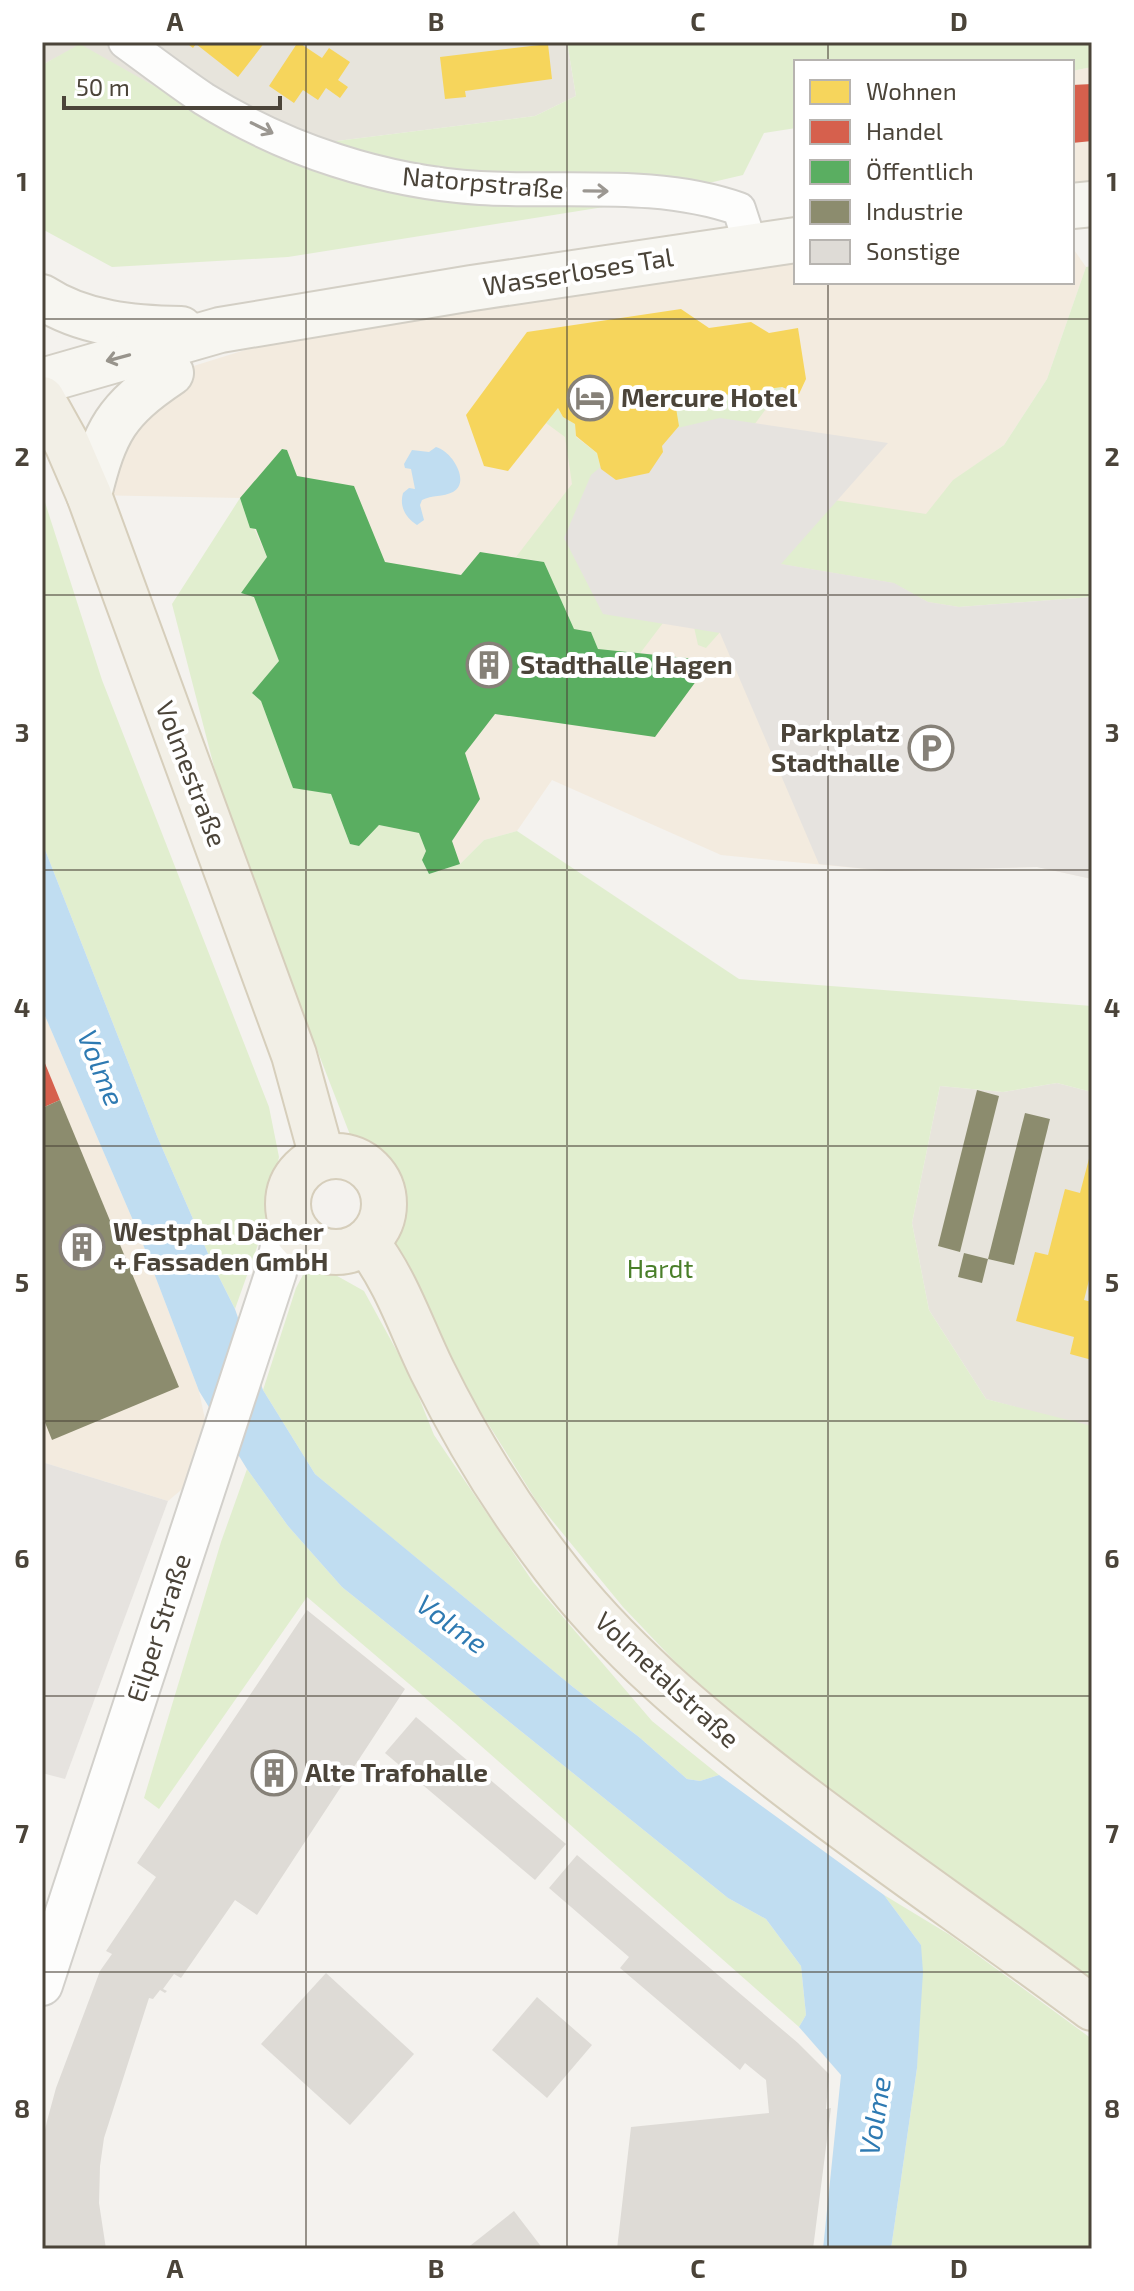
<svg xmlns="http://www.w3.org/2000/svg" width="1134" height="2291" font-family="'Exo 2',sans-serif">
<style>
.residential{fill:#e7e4dc}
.commercial{fill:#f3ebdf}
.green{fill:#e1eecf}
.parking{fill:#e6e3df}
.water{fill:#c0ddf1}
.homes{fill:#f6d55c}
.shops{fill:#d6604d}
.public{fill:#5aae61}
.industry{fill:#8c8c6e}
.building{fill:#dedbd6}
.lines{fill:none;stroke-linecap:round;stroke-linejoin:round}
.minor-casing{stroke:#d2d0cb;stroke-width:36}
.tertiary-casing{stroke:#d2d0cb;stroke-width:44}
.secondary-casing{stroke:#d3cfc5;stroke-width:48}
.primary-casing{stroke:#d6cebb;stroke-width:48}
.minor{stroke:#fdfdfc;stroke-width:32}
.tertiary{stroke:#fdfdfc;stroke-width:40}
.secondary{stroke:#f7f6f1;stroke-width:44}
.primary{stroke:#f2efe6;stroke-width:44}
.oneway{stroke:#9b9791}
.oneway2{stroke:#98948c}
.grid{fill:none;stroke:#4b4439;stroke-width:2;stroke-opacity:0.55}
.labels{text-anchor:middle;stroke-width:8;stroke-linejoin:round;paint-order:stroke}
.street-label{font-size:26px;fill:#4b4439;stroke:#fff}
.poi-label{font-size:26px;font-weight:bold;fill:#4b4439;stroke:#fff;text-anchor:start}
.park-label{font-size:26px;fill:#4a7f2a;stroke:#fff}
.water-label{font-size:28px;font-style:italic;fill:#2e7ab2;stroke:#fff}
.neatline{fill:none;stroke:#4b4439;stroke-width:3}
.grid-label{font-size:26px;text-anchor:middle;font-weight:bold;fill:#4b4439}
</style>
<rect width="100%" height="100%" fill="#f4f2ee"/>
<!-- residential -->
<g class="residential">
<polygon points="42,42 567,42 576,96 535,116 313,144 200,112 80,45 42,65"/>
<polygon points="1057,1083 1092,1092 1092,1426 1088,1427 986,1399 929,1310 912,1223 940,1086 1003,1092"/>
</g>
<!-- commercial -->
<g class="commercial">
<polygon points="1092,67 1092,204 1072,206 1072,71"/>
<polygon points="796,240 796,282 1072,282 1072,247 1086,267 1047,379 1004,445 954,480 959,607 1092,597 1092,879 1037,867 887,871 721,855 552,780 517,831 484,840 460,864 429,874 422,860 350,844 331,794 293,788 252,693 241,593 240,498 89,495 171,373 245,350 360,307"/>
<polygon points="42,1009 141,1239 199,1391 214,1462 168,1501 42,1462"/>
</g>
<!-- green -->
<g class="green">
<polygon points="567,42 1092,42 1092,67 1072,71 1072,62 796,62 796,128 764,133 743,175 610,206 288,257 112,267 42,229 42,65 80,44 200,112 313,144 535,116 576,96"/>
<polygon points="1092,266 1092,597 959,607 928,602 893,583 780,564 706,648 698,645 694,627 663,623 638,656 598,649 591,632 574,629 544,562 516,557 572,484 565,437 546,423 558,408 563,417 575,424 576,437 597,453 601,469 675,402 782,387 743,440 762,489 926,514 953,480 1004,445 1047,379 1086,267"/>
<polygon points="42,493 102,680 269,1107 279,1157 262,1233 235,1309 213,1265 157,1136 42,842"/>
<polygon points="240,498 267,557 241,593 254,597 279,661 252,693 261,701 293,787 331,794 350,844 359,846 379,825 419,833 426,851 422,860 429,874 460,864 484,840 517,831 739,979 1092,1006 1092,1092 1057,1083 1003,1092 940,1086 912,1223 929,1310 986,1399 1092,1426 1092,1993 766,1740 684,1671 623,1607 537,1502 447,1358 383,1220 227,817 172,604"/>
<polygon points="323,1268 364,1291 410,1375 434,1435 533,1582 652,1721 719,1775 700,1781 687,1779 639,1737 573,1687 368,1518 315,1474 263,1390 296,1288 304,1273"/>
<polygon points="247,1469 288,1526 342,1587 728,1898 766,1919 801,1966 806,2015 799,2027 455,1723 307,1597 159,1809 144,1798 221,1542"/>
<polygon points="884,1895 950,1935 1092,2039 1092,2249 891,2249 917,2068 921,1945"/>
</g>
<!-- parking -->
<g class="parking">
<polygon points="720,418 888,443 781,564 894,583 928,602 959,607 1092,597 1092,879 1037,867 887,871 819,864 720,633 603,614 564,538 591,475 635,438"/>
<polygon points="42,1462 168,1501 65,1779 42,1773"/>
</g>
<!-- water -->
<g class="water">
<path d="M436 447C452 451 471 482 453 492 443 497 432 495 422 500L420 505 424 520 417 525C406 518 399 507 403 493L409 488 415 489 411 469 405 468 404 464 412 450 429 452Z"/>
<polygon points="42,842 157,1136 213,1265 235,1309 263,1390 315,1474 573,1687 639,1737 687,1779 700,1781 719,1775 884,1895 921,1945 923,1972 917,2068 891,2249 823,2249 841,2075 799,2027 806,2015 801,1966 766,1919 728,1898 342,1587 288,1526 247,1469 199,1391 141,1239 42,1009"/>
</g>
<!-- homes -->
<g class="homes">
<polygon points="185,42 265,42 238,77 196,44 193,48"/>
<polygon points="298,42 322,58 329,48 350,62 338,80 348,87 340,98 326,88 318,100 303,90 294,103 269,86"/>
<polygon points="548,44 552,79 465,91 466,97 445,99 440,57"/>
<polygon points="681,309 709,328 751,322 769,333 798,328 806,379 799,394 782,387 675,402 679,426 662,446 663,452 649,473 616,480 601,469 597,453 576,436 575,424 563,417 558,408 508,471 484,466 466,415 527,332"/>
<polygon points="1091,1151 1092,1268 1084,1300 1092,1302 1092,1360 1070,1354 1074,1337 1016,1321 1035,1252 1048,1255 1065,1189 1080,1193"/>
</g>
<!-- shops -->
<g class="shops">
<polygon points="1092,84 1092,141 1072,143 1072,85"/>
<polygon points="42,1056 60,1100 42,1108"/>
</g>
<!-- public -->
<polygon class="public" points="282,449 287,450 297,476 354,486 385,562 461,575 480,552 544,562 574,629 591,632 598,649 696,659 705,669 655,737 495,714 465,753 480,799 452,841 460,864 429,874 422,860 426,851 419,833 379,825 359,846 350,844 331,794 293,788 261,701 252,693 279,661 254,597 241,593 267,557 256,529 250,528 240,498"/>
<!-- industry -->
<g class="industry">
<polygon points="977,1090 999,1096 960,1252 938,1246"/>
<polygon points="60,1100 179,1387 52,1440 42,1415 42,1108"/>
<polygon points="1025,1113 1050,1119 1014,1265 988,1259"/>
<polygon points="964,1253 988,1259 982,1283 958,1277"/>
</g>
<!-- building -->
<g class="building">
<polygon points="307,1610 405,1689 257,1915 235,1900 181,1978 174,1974 163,1989 167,1991 165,1993 160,1990 153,1999 149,1998 104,2138 100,2166 99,2203 106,2249 42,2249 42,2144 47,2121 56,2088 100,1971 112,1954 106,1951 156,1877 137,1863"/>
<polygon points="416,1717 566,1844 535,1880 385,1753"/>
<polygon points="577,1855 798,2043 829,2074 826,2109 831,2108 813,2249 617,2249 631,2127 769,2113 766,2080 745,2063 740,2070 620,1968 629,1957 549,1888"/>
<polygon points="326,1973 414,2054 350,2125 261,2044"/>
<polygon points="537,1997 592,2045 547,2098 492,2050"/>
<polygon points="514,2211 543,2249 466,2249"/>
</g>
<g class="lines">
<!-- minor casing -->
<g class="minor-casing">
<path id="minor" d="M125 42C151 61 177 81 204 99 286 150 383 182 480 188 565 193 657 180 739 209L751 246"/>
</g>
<!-- tertiary casing -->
<g class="tertiary-casing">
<polyline id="tertiary" points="42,1985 276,1272 282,1241 291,1222"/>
</g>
<!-- secondary casing -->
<g class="secondary-casing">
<g id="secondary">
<polyline points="1072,206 1092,204"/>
<path d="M42 297C83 324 134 328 181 329"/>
<polyline points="42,381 220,330 472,288 796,240"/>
<path d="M89 495C105 430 116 410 171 373"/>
</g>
</g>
<!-- primary casing -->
<g class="primary-casing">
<g id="primary">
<polyline points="42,399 67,444 89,495 294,1055 322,1157"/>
<circle cx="336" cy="1204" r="48"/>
<path d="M366 1242C396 1280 411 1327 432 1370 466 1439 506 1504 553 1565 617 1649 697 1715 780 1780 882 1859 989 1931 1092 2008"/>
</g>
</g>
<!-- minor -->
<use href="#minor" class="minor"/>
<!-- tertiary -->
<use href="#tertiary" class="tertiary"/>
<!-- secondary -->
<use href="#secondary" class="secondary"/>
<!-- primary -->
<use href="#primary" class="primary"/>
</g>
<!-- one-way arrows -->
<defs><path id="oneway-shaft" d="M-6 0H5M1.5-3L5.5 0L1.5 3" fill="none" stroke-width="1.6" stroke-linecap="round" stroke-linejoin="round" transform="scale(2)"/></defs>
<g class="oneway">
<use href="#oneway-shaft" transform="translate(262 128) rotate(26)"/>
<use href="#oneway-shaft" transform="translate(596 191) rotate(1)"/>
</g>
<use class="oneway2" href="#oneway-shaft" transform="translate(118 358) rotate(165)"/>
<!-- grid -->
<path class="grid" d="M306 42V2249M567 42V2249M828 42V62M828 282V2249M42 319H1092M42 595H1092M42 870H1092M42 1146H1092M42 1421H1092M42 1696H1092M42 1972H1092"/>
<!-- icons -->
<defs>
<g id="hotel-ring" transform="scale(2.3)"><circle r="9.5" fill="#fff" stroke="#868178" stroke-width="1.5"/><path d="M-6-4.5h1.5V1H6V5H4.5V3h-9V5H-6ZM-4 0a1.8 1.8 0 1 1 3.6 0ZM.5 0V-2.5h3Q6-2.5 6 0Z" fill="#868178"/></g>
<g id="building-ring" transform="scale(2.3)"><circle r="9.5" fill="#fff" stroke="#868178" stroke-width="1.5"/><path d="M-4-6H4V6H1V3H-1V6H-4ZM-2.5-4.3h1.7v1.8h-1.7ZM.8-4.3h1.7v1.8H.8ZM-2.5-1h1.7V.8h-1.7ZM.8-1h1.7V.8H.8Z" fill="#868178"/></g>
<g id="parking-ring" transform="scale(2.3)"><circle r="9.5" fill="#fff" stroke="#868178" stroke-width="1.5"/><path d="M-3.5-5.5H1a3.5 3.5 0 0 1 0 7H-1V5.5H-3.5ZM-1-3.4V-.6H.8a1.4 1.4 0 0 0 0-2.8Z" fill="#868178"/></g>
</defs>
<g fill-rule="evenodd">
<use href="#hotel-ring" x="590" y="398"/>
<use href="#building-ring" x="489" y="665"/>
<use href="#parking-ring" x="931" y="748"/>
<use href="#building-ring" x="82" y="1247"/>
<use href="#building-ring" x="274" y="1773"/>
</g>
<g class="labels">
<!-- street labels -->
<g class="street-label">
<text transform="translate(483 183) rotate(5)" y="9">Natorpstraße</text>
<text transform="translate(578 272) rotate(-9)" y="9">Wasserloses Tal</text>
<text transform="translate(191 774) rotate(69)" y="9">Volmestraße</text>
<text transform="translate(159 1628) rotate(-72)" y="9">Eilper Straße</text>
<text transform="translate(667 1680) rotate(43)" y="9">Volmetalstraße</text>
</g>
<!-- poi labels -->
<g class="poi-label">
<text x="621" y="407">Mercure Hotel</text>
<text x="520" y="674">Stadthalle Hagen</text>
<text x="900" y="742" text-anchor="end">Parkplatz<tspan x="900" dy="30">Stadthalle</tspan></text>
<text x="113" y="1241">Westphal Dächer<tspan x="113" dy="30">+ Fassaden GmbH</tspan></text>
<text x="305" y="1782">Alte Trafohalle</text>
</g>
<!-- park labels -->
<g class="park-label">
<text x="660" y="1278">Hardt</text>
</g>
<!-- water labels -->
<g class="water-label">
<text transform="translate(101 1068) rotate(68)" y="10">Volme</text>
<text transform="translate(452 1624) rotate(36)" y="10">Volme</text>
<text transform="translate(875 2116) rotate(-81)" y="10">Volme</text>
</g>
</g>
<!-- border -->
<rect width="1134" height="2291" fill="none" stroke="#ffffff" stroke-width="88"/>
<!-- legend -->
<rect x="794" y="60" width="280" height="224" fill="#ffffff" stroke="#b7b4b0" stroke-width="2"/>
<rect x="810" y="80" width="40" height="24" fill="#f6d55c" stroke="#b7b4b0" stroke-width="2"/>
<text x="866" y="100" font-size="24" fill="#4b4439">Wohnen</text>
<rect x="810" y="120" width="40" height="24" fill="#d6604d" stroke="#b7b4b0" stroke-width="2"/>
<text x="866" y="140" font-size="24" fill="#4b4439">Handel</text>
<rect x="810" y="160" width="40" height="24" fill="#5aae61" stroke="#b7b4b0" stroke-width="2"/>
<text x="866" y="180" font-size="24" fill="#4b4439">Öffentlich</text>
<rect x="810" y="200" width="40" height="24" fill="#8c8c6e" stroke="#b7b4b0" stroke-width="2"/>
<text x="866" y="220" font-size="24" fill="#4b4439">Industrie</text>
<rect x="810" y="240" width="40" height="24" fill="#dedbd6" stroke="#b7b4b0" stroke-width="2"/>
<text x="866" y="260" font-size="24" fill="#4b4439">Sonstige</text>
<!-- scale -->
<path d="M64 96v12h216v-12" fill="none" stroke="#4b4439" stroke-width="4"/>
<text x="76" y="96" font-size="24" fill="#4b4439" stroke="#ffffff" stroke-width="6" paint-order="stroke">50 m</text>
<rect x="44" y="44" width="1046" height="2203" class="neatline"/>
<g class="grid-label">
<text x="175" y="31">A</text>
<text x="436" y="31">B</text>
<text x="698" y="31">C</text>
<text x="959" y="31">D</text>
<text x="22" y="191">1</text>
<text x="1112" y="191">1</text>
<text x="22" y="466">2</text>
<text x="1112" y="466">2</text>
<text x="22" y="742">3</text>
<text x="1112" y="742">3</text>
<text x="22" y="1017">4</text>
<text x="1112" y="1017">4</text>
<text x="22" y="1292">5</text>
<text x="1112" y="1292">5</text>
<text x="22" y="1568">6</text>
<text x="1112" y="1568">6</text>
<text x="22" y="1843">7</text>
<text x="1112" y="1843">7</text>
<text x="22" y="2118">8</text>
<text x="1112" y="2118">8</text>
<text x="175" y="2278">A</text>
<text x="436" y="2278">B</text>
<text x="698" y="2278">C</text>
<text x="959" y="2278">D</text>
</g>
</svg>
